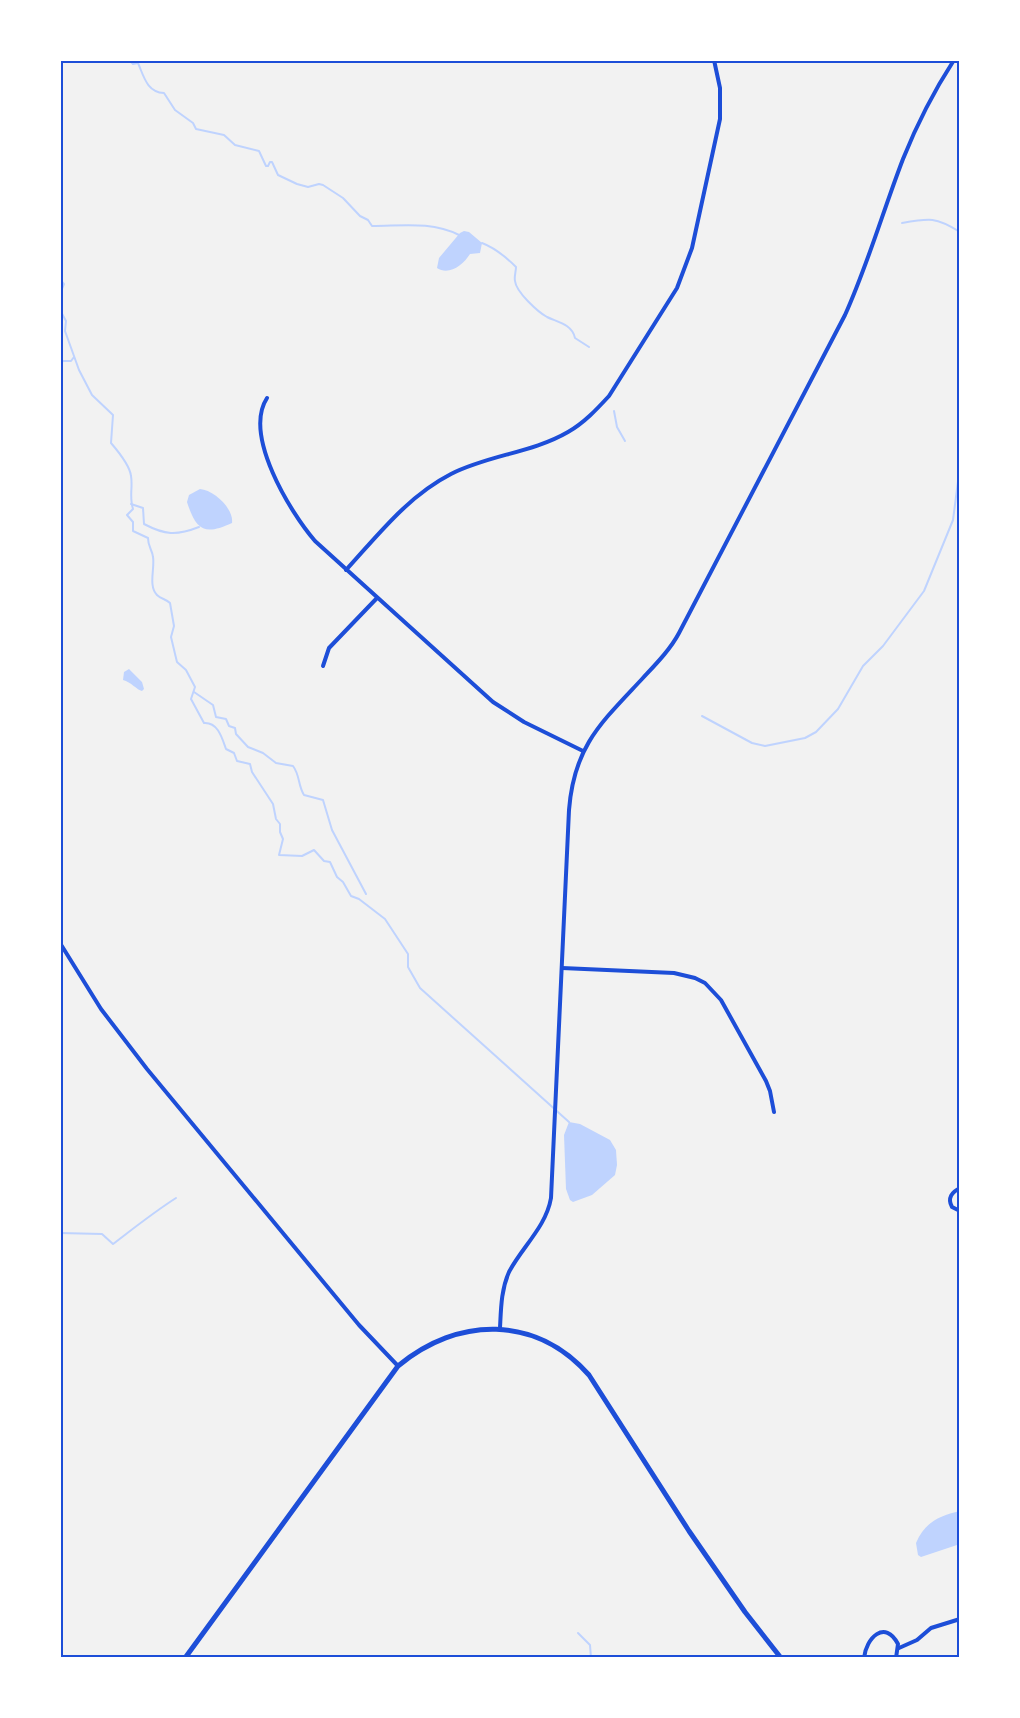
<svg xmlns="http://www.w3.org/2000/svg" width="1020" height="1718" font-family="'PT Sans',sans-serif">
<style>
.water{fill:#bfd3fe}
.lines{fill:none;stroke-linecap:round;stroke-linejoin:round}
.stream{stroke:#bfd3fe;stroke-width:2}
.minor{stroke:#1d4ed8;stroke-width:4}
.secondary{stroke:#1d4ed8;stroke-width:5}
.neatline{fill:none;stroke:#1d4ed8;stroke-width:2}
</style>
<rect width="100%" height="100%" fill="#f2f2f2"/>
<!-- water -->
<g class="water">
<path d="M464 231 469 232 482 243 480 253 470 254C463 265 449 276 437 268L439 258 460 233Z"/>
<path d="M200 489C214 490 234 509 232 523 204 536 196 530 187 502L189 495Z"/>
<path d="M129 669 142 682 144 689 142 691C137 690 131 682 123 680L124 672Z"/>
<polygon points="569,1122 580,1124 610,1140 616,1150 617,1165 615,1175 592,1195 573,1202 570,1200 566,1189 564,1135"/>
<path d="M960 1511V1544L921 1557 918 1555 916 1543C925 1522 939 1516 960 1511Z"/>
</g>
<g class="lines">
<!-- stream -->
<g class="stream">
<path d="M129 60 133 64 138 63C144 77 147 92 164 93L175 110 193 123 196 129 224 135 235 145 259 151 266 166H268L270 162H272L278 175 297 184 308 187 319 184 323 185 343 198 360 216 368 220 372 226C402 226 431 221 459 235"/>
<path d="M902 223C930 218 936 217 960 232"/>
<path d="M482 243C495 248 506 257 516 267 516 271 514 277 515 281 516 292 538 312 547 317 557 322 572 324 575 338L589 347"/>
<polyline points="60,279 64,284 60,294"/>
<path d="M60 310 66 321 65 331 79 370 92 395 113 415 111 443C117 450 130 466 131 476 133 487 129 497 133 509L127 515 133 522V531L148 538C148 547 152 549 153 557 155 568 148 586 157 595 161 599 166 599 170 603L174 626 171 637 176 658 177 662 186 670 195 687 191 699 204 723C218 722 222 738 226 749L234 753 237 761 250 764 252 772 273 804 276 819 280 824V832L283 839 279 855 302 856 314 850 324 861 330 862 337 877 343 882 351 896 359 899 385 919 408 954V967L420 988 569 1122"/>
<polyline points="60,365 63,361 71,361 74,357"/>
<polyline points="614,411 617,427 625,441"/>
<path d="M131 504 143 508 144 524C165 535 176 536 199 527"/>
<path d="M194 692 213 705 216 717 226 719 229 726 235 728 236 734 248 747 263 753 276 763 293 766C300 775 298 786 304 795L323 800 332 830 366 894"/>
<polyline points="702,716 752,743 765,746 805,738 816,732 838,709 863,666 883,646 924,591 953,520 960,466"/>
<path d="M60 1233 102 1234 113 1244C134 1228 154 1212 176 1198"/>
<polyline points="578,1633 590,1645 591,1658"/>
</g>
<!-- minor -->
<g class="minor">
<path d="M267 398C243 435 290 512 315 541L493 702 524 722 583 751"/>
<path d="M346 570C378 535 408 496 451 474 488 455 532 453 568 432 584 423 597 409 609 396L677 288 692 248 720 119V88L714 60"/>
<polyline points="323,666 329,648 377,598"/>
<polyline points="60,943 101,1009 147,1069 359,1325 398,1366"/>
<polyline points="562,968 674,973 695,978 705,983 721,1000 766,1081 770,1091 774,1112"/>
<path d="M960 1188C952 1192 947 1198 952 1207L960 1211"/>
<path d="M500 1328C501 1309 501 1290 509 1272 522 1247 546 1227 551 1198L569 810C574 746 601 723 642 679 655 665 670 650 679 633 734 527 790 421 845 315 868 264 883 211 903 159 917 124 934 91 954 60"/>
<polyline points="899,1648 917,1640 931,1628 960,1619"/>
<path d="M864 1658C866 1638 885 1619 898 1644L896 1658"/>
</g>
<!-- secondary -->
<path class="secondary" d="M185 1658 398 1366C458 1316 536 1315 589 1375L689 1531 745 1612 781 1658"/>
</g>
<!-- border -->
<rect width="1020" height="1718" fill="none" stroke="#ffffff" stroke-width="123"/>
<rect x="62" y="62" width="896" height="1594" class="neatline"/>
</svg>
